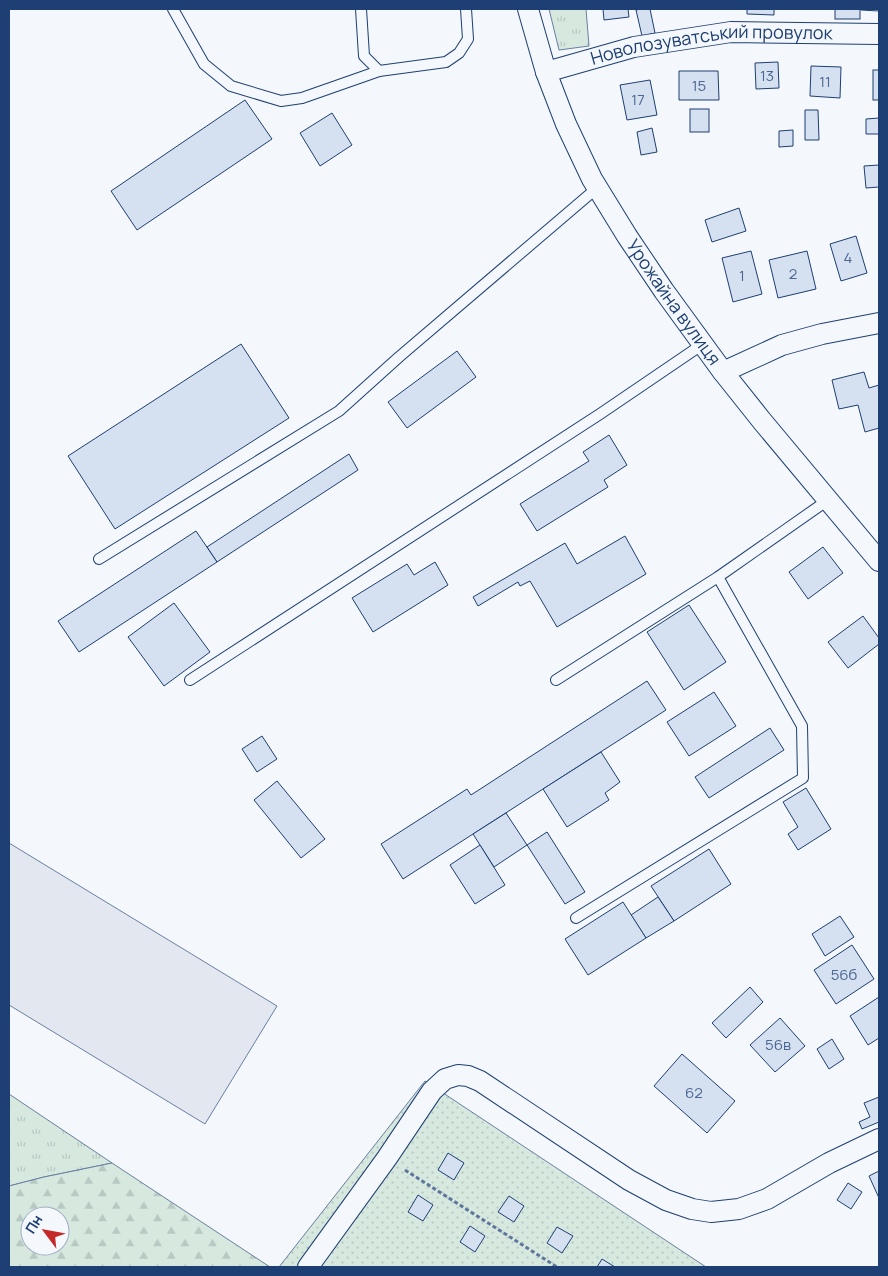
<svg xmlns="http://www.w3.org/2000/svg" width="888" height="1276" font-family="Manrope,sans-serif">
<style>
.grass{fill:url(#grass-tufts);stroke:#687fa3}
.forest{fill:url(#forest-firs);stroke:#687fa3;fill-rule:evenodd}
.garden{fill:url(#garden-dots);stroke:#687fa3}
.parking{fill:#e3e8f0;stroke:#687fa3}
.building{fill:#d5e0f0;stroke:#1d3f73}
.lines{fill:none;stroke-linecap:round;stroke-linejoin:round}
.lane-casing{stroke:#1d3f73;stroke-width:12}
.street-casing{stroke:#1d3f73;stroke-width:22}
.path{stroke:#5e769c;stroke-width:3;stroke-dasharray:4 2.5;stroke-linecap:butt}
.lane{stroke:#f4f7fb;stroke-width:10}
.street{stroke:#f4f7fb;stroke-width:20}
.labels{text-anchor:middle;stroke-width:4;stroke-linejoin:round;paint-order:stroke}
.number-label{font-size:15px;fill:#4b6792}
.street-label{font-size:18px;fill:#1d3f73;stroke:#f4f7fb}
</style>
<defs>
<pattern id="grass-tufts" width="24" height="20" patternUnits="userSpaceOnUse" patternTransform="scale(1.25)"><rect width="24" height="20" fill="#d7e8df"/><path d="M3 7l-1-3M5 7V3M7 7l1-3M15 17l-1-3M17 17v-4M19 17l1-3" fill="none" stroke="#b8c8c3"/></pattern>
<pattern id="forest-firs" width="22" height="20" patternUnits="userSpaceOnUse" patternTransform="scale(1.25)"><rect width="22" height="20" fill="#d7e8df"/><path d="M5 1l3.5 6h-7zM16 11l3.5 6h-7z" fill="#b8c8c3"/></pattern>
<pattern id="garden-dots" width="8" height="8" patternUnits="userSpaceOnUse" patternTransform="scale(1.25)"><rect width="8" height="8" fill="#d7e8df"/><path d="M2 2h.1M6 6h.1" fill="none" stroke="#b8c8c3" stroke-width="1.8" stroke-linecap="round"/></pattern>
</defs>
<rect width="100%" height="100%" fill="#f4f7fb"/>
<!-- grass -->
<g class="grass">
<polygon points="549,9 586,9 589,46 559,50"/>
<polygon points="9,1094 112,1163 44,1177 9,1186"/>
</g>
<!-- forest -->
<path class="forest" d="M112 1163 270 1267H9V1186L44 1177ZM30 1216H60V1246H30Z"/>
<!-- garden -->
<polygon class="garden" points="425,1081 706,1267 279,1267"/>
<!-- parking -->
<polygon class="parking" points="9,843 277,1006 205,1124 9,1005"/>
<!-- building -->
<g class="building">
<polygon points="603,9 628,9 629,17 604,20"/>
<polygon points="641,9 650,9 655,33 642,36 636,10"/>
<polygon points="747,9 774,9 774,15 747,14"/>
<rect x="835" y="9" width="25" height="10"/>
<polygon points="861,9 879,9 879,11 861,10"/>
<polygon points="778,62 779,88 756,89 755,63"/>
<polygon points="811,66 841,67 840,98 810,96"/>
<rect x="873" y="70" width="6" height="30"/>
<polygon points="679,71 718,71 719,100 679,100"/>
<polygon points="650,80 657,115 627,120 620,85"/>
<polygon points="245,100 272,139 137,230 111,191"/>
<rect x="690" y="109" width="19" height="23"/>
<polygon points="805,110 818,110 819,140 805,140"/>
<polygon points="332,113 352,145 320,166 300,133"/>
<polygon points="879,118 879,134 866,134 866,119"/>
<polygon points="652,128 657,152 641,155 637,132"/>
<polygon points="793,130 793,146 779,147 779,131"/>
<polygon points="879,165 879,187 866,188 864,166"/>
<polygon points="739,208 746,231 712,242 705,220"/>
<polygon points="856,236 867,273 841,281 830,244"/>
<polygon points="751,251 762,294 733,302 722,258"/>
<polygon points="807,251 816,289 778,298 769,260"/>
<polygon points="241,344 289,418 115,529 68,456"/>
<polygon points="457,351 476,377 407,428 388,402"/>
<polygon points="864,372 869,388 879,385 879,428 865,432 858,405 839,409 832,380"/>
<polygon points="609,435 627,465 604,480 608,487 537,531 520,504 589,461 583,452"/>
<polygon points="349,454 358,470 217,562 207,547"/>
<polygon points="196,531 217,562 79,652 58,621"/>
<polygon points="625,536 646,574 557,627 530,581 520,586 518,582 478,606 473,597 565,543 577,564"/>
<polygon points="823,547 843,573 808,599 789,572"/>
<polygon points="435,562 448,585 373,632 352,598 407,564 414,575"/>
<polygon points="174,603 210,652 164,686 128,637"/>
<polygon points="689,605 726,662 684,690 647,632"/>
<polygon points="863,616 879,638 879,644 848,668 828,642"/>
<polygon points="647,681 666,710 403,879 381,844 467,789 471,795"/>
<polygon points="714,692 736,726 689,756 667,722"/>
<polygon points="770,728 784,750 709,798 695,777"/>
<polygon points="262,736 277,759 257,772 242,749"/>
<polygon points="601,752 620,782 605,793 609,800 567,827 543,789"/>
<polygon points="277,781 325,839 301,858 254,800"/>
<polygon points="806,788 831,829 798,850 788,834 798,827 783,802"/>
<polygon points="506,813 527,845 494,867 473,834"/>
<polygon points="547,832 585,892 565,904 527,845"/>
<polygon points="480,845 505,885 475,904 450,865"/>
<polygon points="709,849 731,884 674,921 651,886"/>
<polygon points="658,897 674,921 646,938 631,915"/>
<polygon points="623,902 646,938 588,975 565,939"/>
<polygon points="840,916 854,937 825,956 812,934"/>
<polygon points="852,945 874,979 836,1004 814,970"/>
<polygon points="750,987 763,1002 726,1038 712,1023"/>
<polygon points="879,997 879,1038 868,1045 850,1016"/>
<polygon points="780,1018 805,1046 775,1072 750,1045"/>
<polygon points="832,1039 844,1059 829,1069 817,1049"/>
<polygon points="682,1054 735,1101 707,1133 654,1086"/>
<polygon points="879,1097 879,1122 862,1129 859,1122 870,1117 864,1103"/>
<polygon points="448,1153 464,1163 454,1180 438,1170"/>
<polygon points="879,1171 879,1198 869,1176"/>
<polygon points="848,1183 862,1192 851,1209 837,1200"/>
<polygon points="418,1195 433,1205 423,1221 408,1212"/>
<polygon points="509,1196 524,1206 514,1222 498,1212"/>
<polygon points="470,1226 485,1236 475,1252 460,1242"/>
<polygon points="557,1227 573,1236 562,1253 547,1243"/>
<polygon points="602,1259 615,1267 597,1267"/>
</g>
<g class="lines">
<!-- lane casing -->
<g class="lane-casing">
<g id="lane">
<polyline points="173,9 204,64 231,86 281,101 302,98 379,71 446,62 459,53 468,39 466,9"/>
<polyline points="361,9 364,56 379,71"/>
<polyline points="99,559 339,411 399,357 597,188"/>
<polyline points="190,680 600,414 703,344"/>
<polyline points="556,680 718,577 828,500"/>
<polyline points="576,918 803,778 802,726 718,577"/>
</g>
</g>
<!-- street casing -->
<g class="street-casing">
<g id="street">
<path id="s1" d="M528 9 546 72 566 124 592 179 627 236 664 291 723 372 762 421 879 561"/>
<path id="s2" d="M546 72 634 47 731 32 879 34"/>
<polyline points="723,372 782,345 822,334 879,323"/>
<polyline points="308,1267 387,1158 432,1091 445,1079 458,1075 468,1076 480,1081 629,1180 666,1200 692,1209 711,1212 739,1209 767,1199 829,1163 879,1139"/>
</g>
</g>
<!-- path -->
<polyline class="path" points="405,1170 557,1267"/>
<!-- lane -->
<use href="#lane" class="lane"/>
<!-- street -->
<use href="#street" class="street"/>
</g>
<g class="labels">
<!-- number labels -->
<g class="number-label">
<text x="767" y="81">13</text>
<text x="825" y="87">11</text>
<text x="699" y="91">15</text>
<text x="638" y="105">17</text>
<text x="848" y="263">4</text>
<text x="793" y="279">2</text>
<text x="742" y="281">1</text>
<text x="844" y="980">56б</text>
<text x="778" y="1050">56в</text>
<text x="694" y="1098">62</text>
</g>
<!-- street labels -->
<g class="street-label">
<text dy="6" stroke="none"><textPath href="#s2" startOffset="169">Новолозуватський провулок</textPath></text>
<text dy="6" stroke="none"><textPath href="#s1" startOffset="330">Урожайна вулиця</textPath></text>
</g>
</g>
<!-- border -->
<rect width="888" height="1276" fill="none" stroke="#1d3f73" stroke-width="20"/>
<!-- north arrow -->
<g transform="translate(45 1231) rotate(302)"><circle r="24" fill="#f4f7fb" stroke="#9eadc5"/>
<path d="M0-4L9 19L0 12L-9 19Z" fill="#c62828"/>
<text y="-8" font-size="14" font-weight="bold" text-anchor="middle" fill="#1d3f73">Пн</text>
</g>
</svg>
